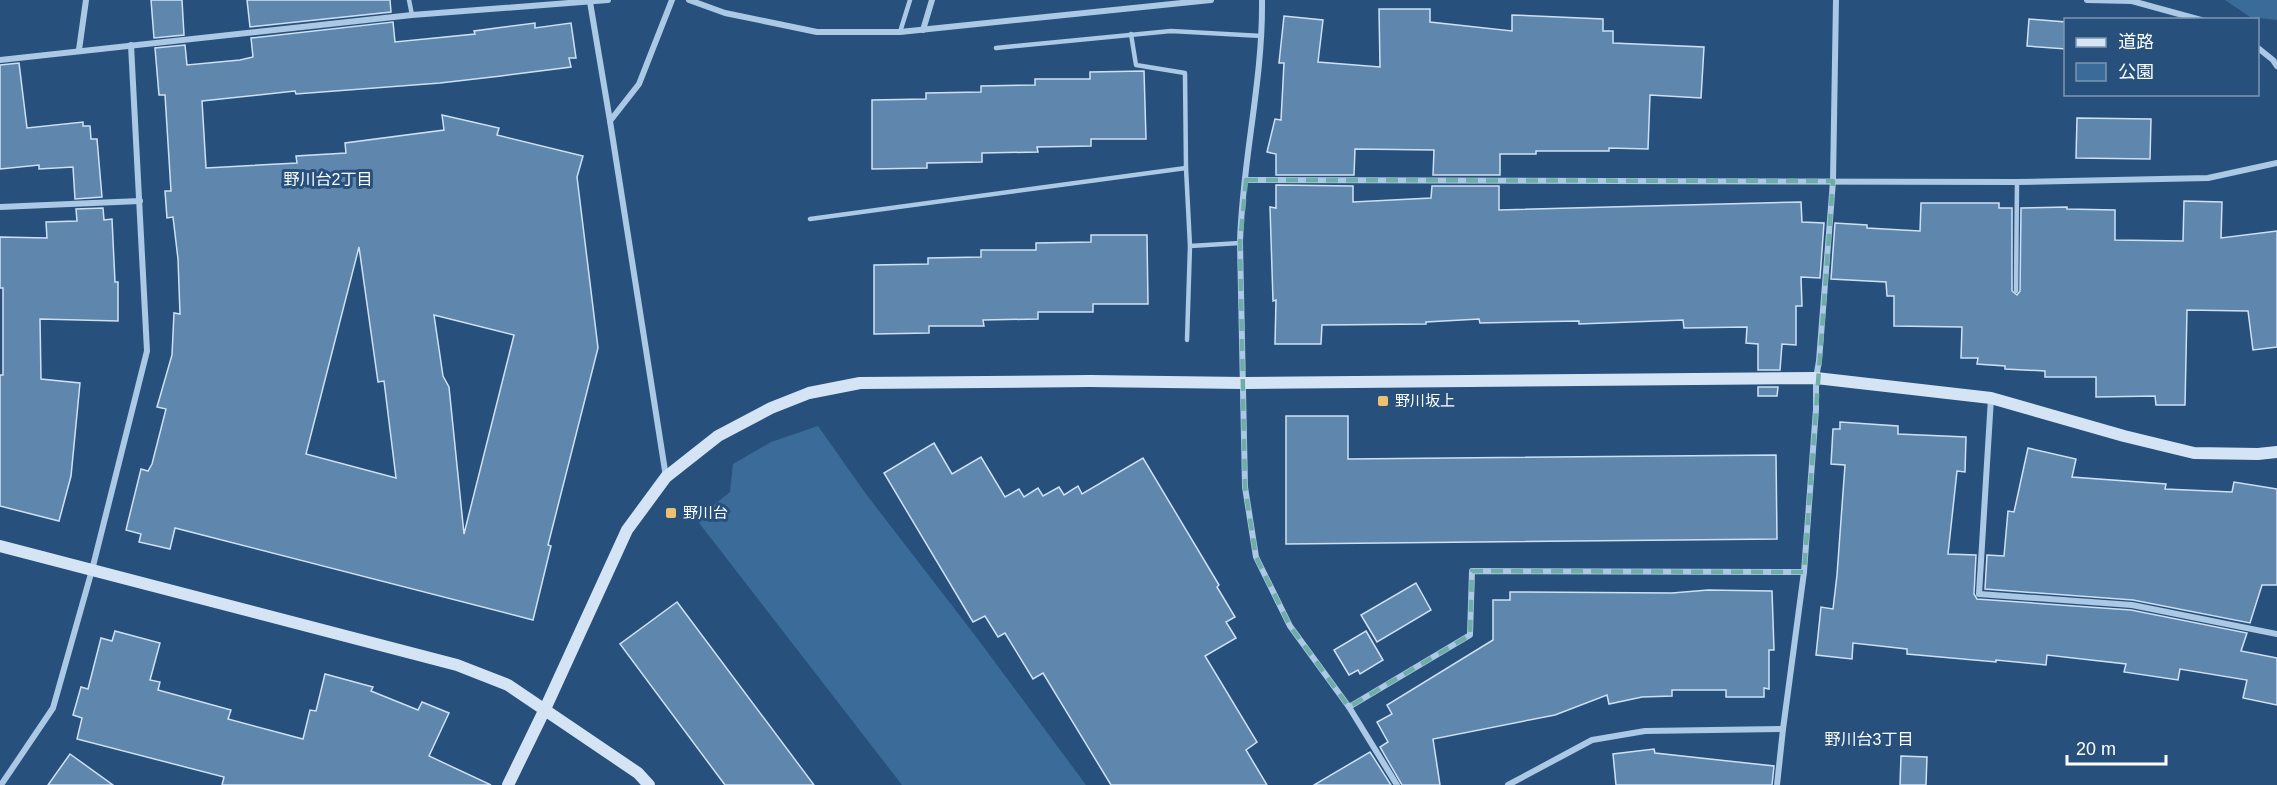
<svg xmlns="http://www.w3.org/2000/svg" width="2277" height="785" font-family="Helvetica,'Noto Sans JP',sans-serif">
<style>
.green{fill:#3a6b99}
.building{fill:#5f86ad;stroke:#cee1f4;stroke-width:1.5;fill-rule:evenodd}
.lines{fill:none;stroke-linecap:round;stroke-linejoin:round}
.lane{stroke:#abc8e4;stroke-width:4.5}
.street{stroke:#abc8e4;stroke-width:6}
.secondary{stroke:#d4e4f4;stroke-width:12}
.marked{fill:none;stroke:#6fada8;stroke-width:4.5;stroke-dasharray:12 8;stroke-linejoin:round}
.poi-dot{fill:#ecc271;stroke:#27517c;stroke-width:2}
.labels{text-anchor:middle;stroke-width:6;stroke-linejoin:round;paint-order:stroke}
.poi-label{font-size:15px;fill:#fff;stroke:#27517c;text-anchor:start}
.neighbourhood-label{font-size:16px;fill:#fff;stroke:#27517c}
</style>
<rect width="100%" height="100%" fill="#27517c"/>
<!-- green -->
<g class="green">
<polygon points="2225,0 2277,0 2277,20 2250,17"/>
<polygon points="818,426 866,494 977,638 1086,785 902,785 696,519 730,492 733,464 771,442"/>
</g>
<!-- building -->
<g class="building">
<polygon points="151,0 182,0 184,35 154,38"/>
<polygon points="247,0 390,0 391,12 250,27"/>
<polygon points="1379,9 1430,9 1430,22 1512,31 1512,15 1603,19 1603,31 1613,31 1613,43 1704,47 1701,98 1650,95 1648,149 1609,148 1609,151 1536,151 1536,154 1500,154 1500,175 1433,175 1434,150 1355,149 1354,175 1276,175 1276,154 1267,152 1275,119 1281,120 1284,63 1279,63 1284,16 1323,20 1318,62 1380,67"/>
<polygon points="2029,19 2066,22 2066,49 2027,46"/>
<path d="M393 22 395 42 475 34 474 31 535 23V28L571 23 576 58H569L571 67 501 76 440 83 296 94 295 91 202 101 206 168 297 163 296 156 346 153 345 143 444 130 442 115 499 128 497 135 583 156 577 177 598 348 548 545 551 546 533 620 175 528 170 549 139 542 141 534 126 530 141 469 148 471 152 464 166 409 157 407 172 355 174 313 180 314 178 259 173 217 167 218 165 191H171L165 95H159L155 48 185 45 187 65 240 60 253 57 251 38ZM359 247 378 382 384 381 396 478 306 454ZM434 315 514 335 464 534 449 387 443 376Z"/>
<polygon points="19,63 27,128 83,122 83,126 90,126 91,139 97,139 102,197 75,199 73,167 39,169 39,165 0,169 0,65"/>
<polygon points="1144,71 1146,139 1091,139 1091,146 1037,147 1038,152 982,153 982,162 927,163 927,168 872,169 872,100 926,99 926,93 981,92 981,86 1035,85 1035,79 1090,79 1090,72"/>
<polygon points="2077,118 2151,119 2150,159 2076,158"/>
<polygon points="1276,185 1353,186 1353,202 1431,198 1432,186 1499,186 1499,210 1801,202 1802,222 1824,223 1820,278 1801,277 1802,306 1796,306 1796,345 1782,344 1780,370 1758,370 1758,344 1746,343 1747,327 1684,328 1683,320 1579,324 1579,321 1480,323 1479,319 1426,322 1426,324 1322,325 1321,344 1275,344 1276,300 1273,301 1270,207 1276,208"/>
<polygon points="2184,201 2222,202 2221,238 2277,231 2277,347 2253,350 2248,311 2187,310 2185,405 2156,405 2155,396 2096,397 2096,377 2045,377 2045,371 2005,369 2005,366 1977,364 1978,358 1961,358 1962,327 1894,326 1894,296 1887,296 1886,282 1831,279 1835,223 1867,225 1867,228 1920,231 1921,203 1999,203 1999,208 2012,208 2012,291 2017,295 2020,291 2021,208 2067,207 2067,209 2115,210 2115,240 2183,241"/>
<polygon points="103,208 104,220 112,219 115,282 118,282 118,321 40,319 41,379 80,383 71,476 59,521 0,506 0,375 3,375 3,288 0,288 0,237 47,238 46,222 77,221 76,209"/>
<polygon points="1091,235 1147,235 1148,304 1093,304 1093,312 1038,312 1038,319 983,320 984,326 929,326 929,333 874,334 874,265 928,264 928,258 981,257 981,250 1036,250 1036,243 1091,242"/>
<polygon points="1758,387 1778,387 1777,396 1758,396"/>
<polygon points="1286,416 1348,416 1348,459 1776,455 1777,539 1286,544"/>
<polygon points="1840,422 1898,426 1898,434 1966,437 1965,472 1957,471 1948,554 1976,555 1974,594 1977,599 2131,610 2247,633 2241,651 2277,658 2277,705 2243,698 2247,680 2180,669 2178,680 2124,672 2126,664 2047,655 2046,665 1996,660 1996,662 1907,654 1907,649 1853,643 1852,659 1816,655 1821,607 1833,609 1837,575 1845,465 1831,464 1833,429 1840,429"/>
<polygon points="934,443 952,474 981,457 1005,497 1019,489 1024,497 1038,488 1043,496 1059,487 1064,495 1078,486 1082,494 1143,458 1219,585 1217,587 1235,617 1226,622 1236,638 1205,656 1257,742 1246,750 1267,785 1111,785 1043,673 1033,679 1005,633 998,637 985,616 973,622 884,473"/>
<polygon points="2028,448 2076,459 2072,477 2166,484 2165,489 2232,492 2234,482 2277,489 2277,585 2262,585 2250,623 2133,600 1985,589 1987,555 2004,556 2008,511 2014,512"/>
<polygon points="1416,583 1431,610 1377,642 1361,615"/>
<polygon points="1708,590 1772,591 1774,650 1769,650 1769,689 1764,688 1764,697 1726,697 1726,690 1672,690 1672,696 1642,697 1609,704 1607,695 1555,715 1433,739 1440,785 1402,785 1380,747 1388,742 1377,722 1392,714 1387,705 1493,640 1493,600 1510,600 1510,592 1672,593"/>
<polygon points="677,602 814,785 725,785 620,644"/>
<polygon points="115,631 160,643 150,680 160,682 158,690 231,710 228,719 303,739 310,710 316,711 325,674 373,687 371,691 418,710 422,702 449,713 429,756 491,785 222,785 224,777 77,739 82,718 73,715 81,687 88,689 101,638 112,641"/>
<polygon points="1366,631 1383,660 1360,674 1358,670 1349,675 1334,650"/>
<polygon points="1654,749 1655,753 1774,766 1772,785 1616,785 1613,754"/>
<polygon points="1370,752 1391,785 1314,785"/>
<polygon points="70,754 113,785 48,785"/>
<polygon points="1901,756 1927,757 1926,785 1900,785"/>
</g>
<g class="lines">
<!-- lane -->
<g class="lane">
<polyline points="409,0 412,15"/>
<polyline points="900,32 910,0"/>
<polyline points="1131,34 1136,65 1185,73 1186,168 1190,246 1187,340"/>
<polyline points="996,48 1171,31 1262,36"/>
<polyline points="810,219 1186,168"/>
<polyline points="1190,246 1240,243"/>
<polyline points="2016,291 2017,182"/>
</g>
<!-- street -->
<g class="street">
<polyline points="689,0 725,13 817,32 900,32 1211,0"/>
<path d="M1262 0C1263 82 1242 161 1240 243L1245 487 1256 557 1290 626 1349 707 1397 785"/>
<polyline points="2087,0 2132,1 2201,20"/>
<polyline points="590,2 610,121"/>
<polyline points="923,30 932,0"/>
<polyline points="2258,48 2273,60 2277,66"/>
<polyline points="79,50 86,0"/>
<polyline points="0,60 412,15 608,0"/>
<polyline points="1246,180 2017,182 2208,178 2277,163"/>
<polyline points="0,207 140,201"/>
<polyline points="1991,398 1979,594 2132,605 2277,634"/>
<polyline points="666,477 610,121 639,84 672,0"/>
<polyline points="1349,707 1470,635 1472,571 1804,572"/>
<polyline points="1,785 53,708 92,570 147,351 131,45"/>
<polyline points="1508,785 1592,740 1645,731 1783,729"/>
<polyline points="1777,785 1783,729 1804,572 1816,409 1816,378 1819,361 1833,181 1836,0"/>
</g>
<!-- secondary -->
<g class="secondary">
<polyline points="0,546 457,665 508,685 638,773 649,785"/>
<polyline points="508,785 545,709 627,530 666,477 718,436 771,408 809,393 860,383 1090,381 1244,383 1816,378 1991,398 2124,436 2194,453 2258,454 2277,452"/>
</g>
</g>
<!-- marked area -->
<path class="marked" d="M1246 180 1833 181 1804 572 1472 571 1470 635 1349 707 1290 626 1256 557 1245 487 1240 243Z"/>
<!-- markers -->
<g class="poi-dot">
<rect x="1377" y="395" width="12" height="12" rx="3"/>
<rect x="665" y="507" width="12" height="12" rx="3"/>
</g>
<g class="labels">
<!-- poi labels -->
<g class="poi-label">
<text x="1395" y="406">野川坂上</text>
<text x="683" y="518">野川台</text>
</g>
<!-- neighbourhood labels -->
<g class="neighbourhood-label">
<text x="328" y="185">野川台2丁目</text>
<text x="1869" y="745">野川台3丁目</text>
</g>
</g>
<!-- legend -->
<rect x="2064" y="18" width="195" height="78" fill="#27517c" stroke="#7d97b0" stroke-width="1.5"/>
<rect x="2076" y="38" width="30" height="9" fill="#d4e4f4" stroke="#7d97b0" stroke-width="1.5"/>
<text x="2118" y="48" font-size="18" fill="#ffffff">道路</text>
<rect x="2076" y="63" width="30" height="18" fill="#3a6b99" stroke="#7d97b0" stroke-width="1.5"/>
<text x="2118" y="78" font-size="18" fill="#ffffff">公園</text>
<!-- scale -->
<path d="M2067 755v9h99v-9" fill="none" stroke="#ffffff" stroke-width="3"/>
<text x="2076" y="755" font-size="18" fill="#ffffff" stroke="#27517c" stroke-width="4.5" paint-order="stroke">20 m</text>
</svg>
